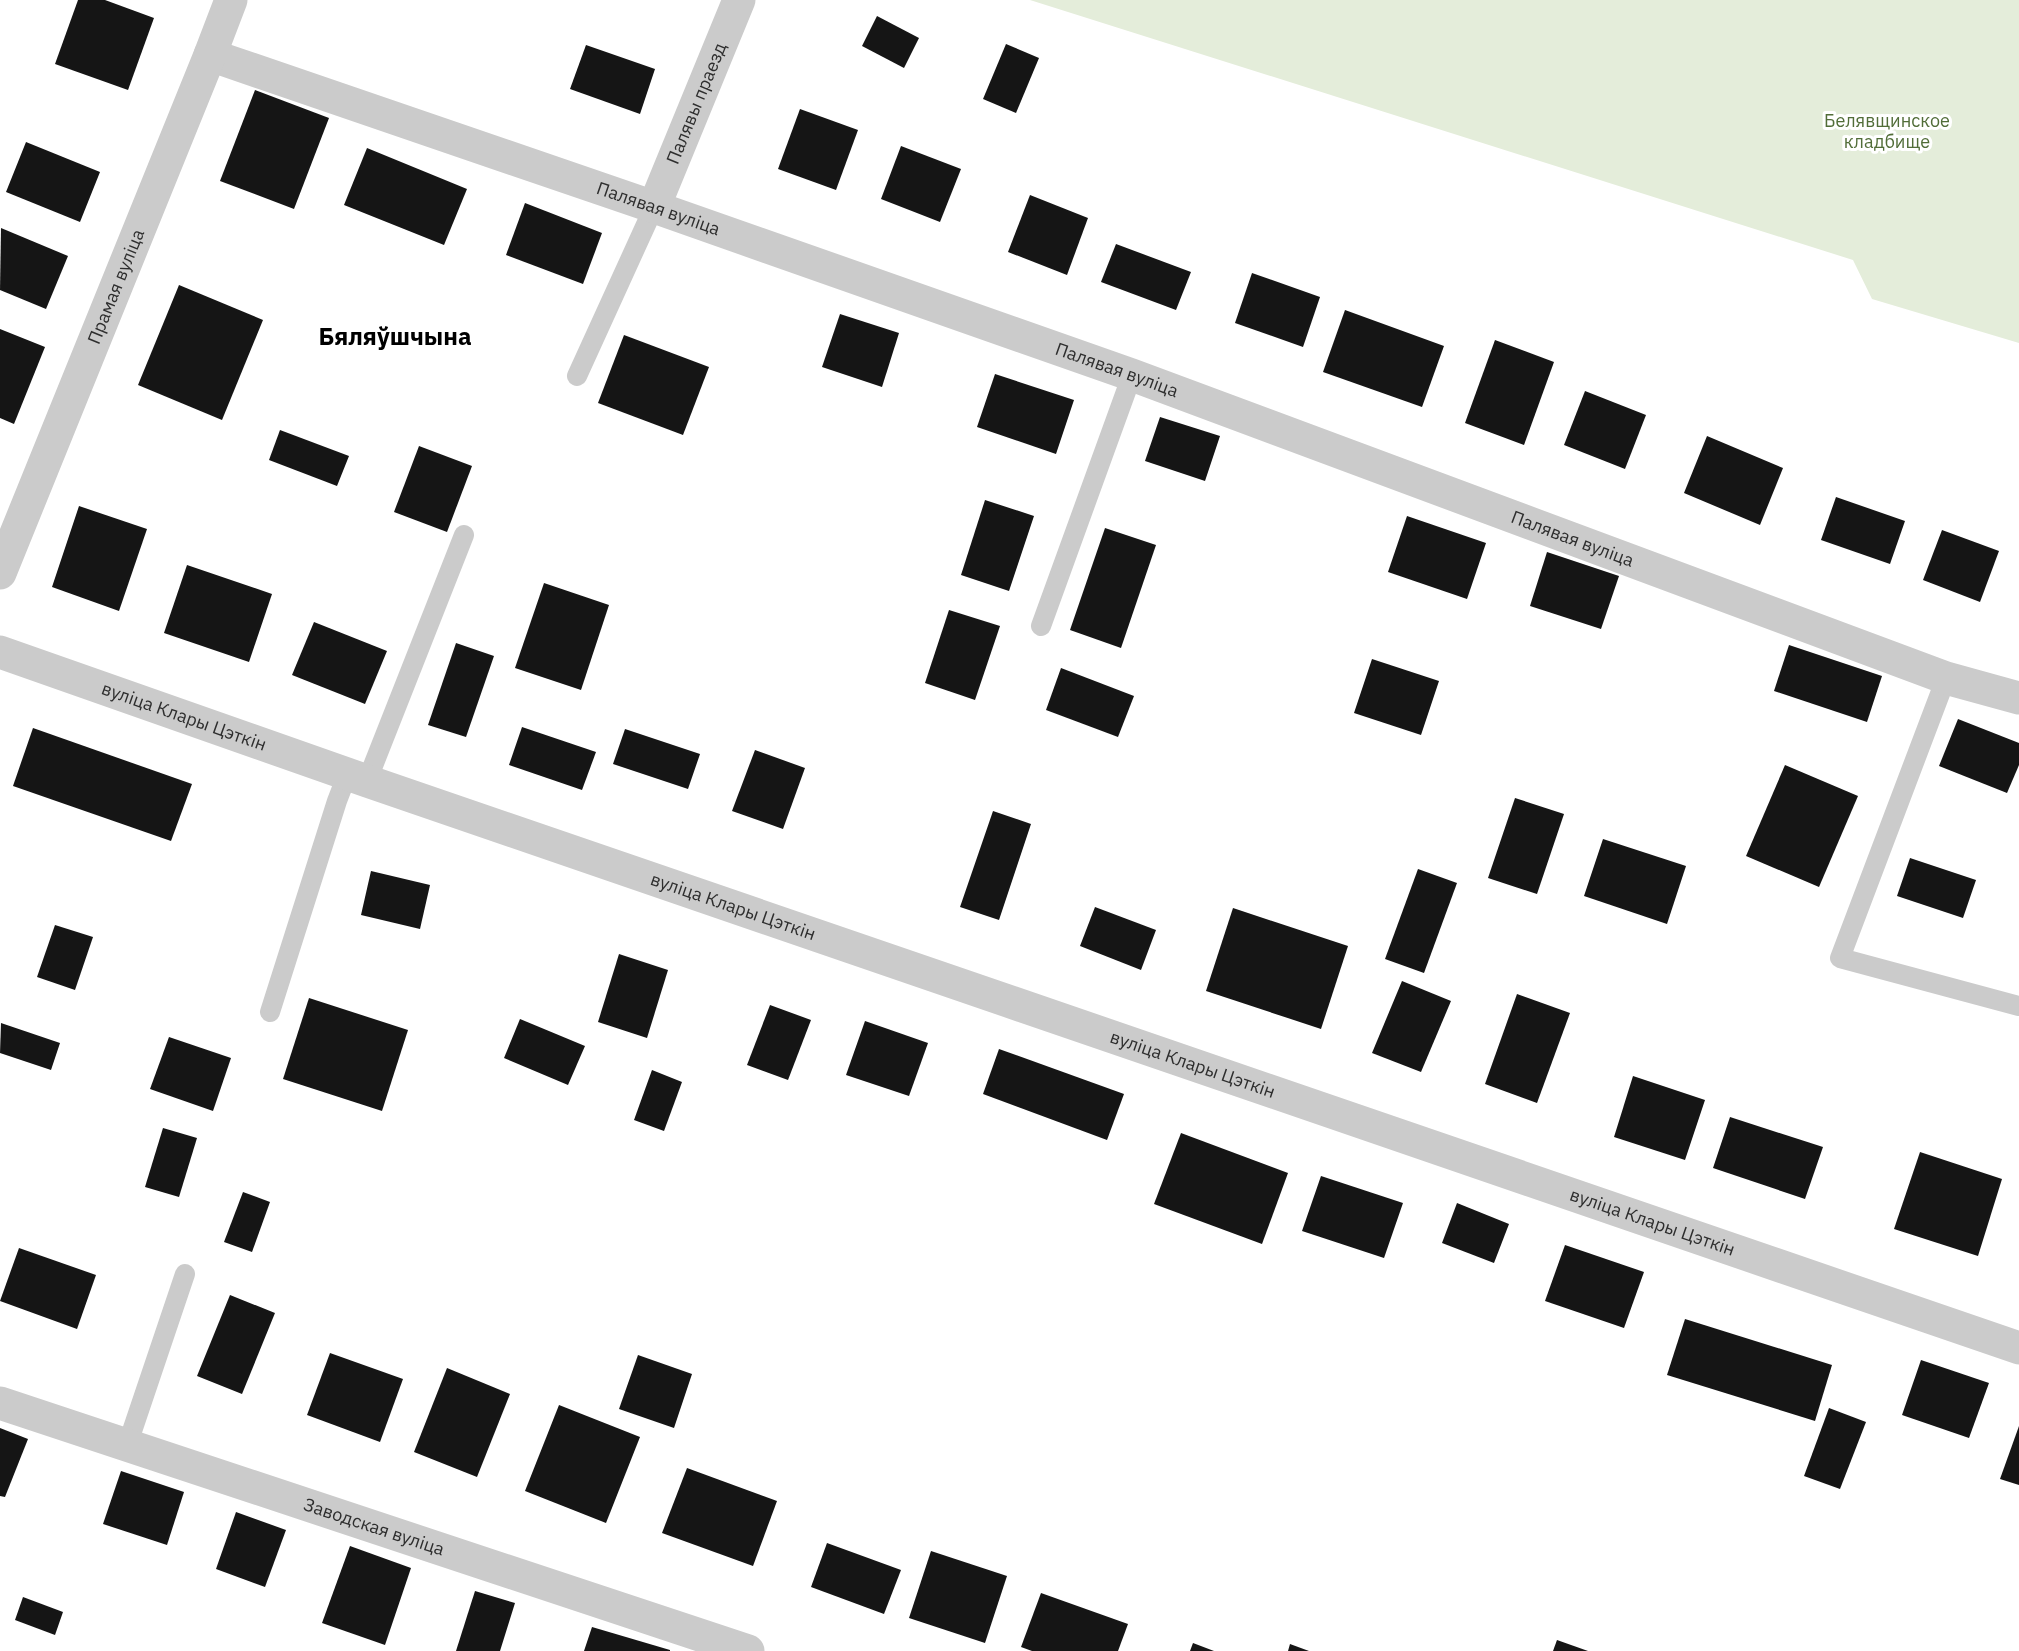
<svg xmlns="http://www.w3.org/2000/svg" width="2019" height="1651" font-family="'IBM Plex Sans',sans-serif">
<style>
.green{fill:#e4edda}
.building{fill:#151515}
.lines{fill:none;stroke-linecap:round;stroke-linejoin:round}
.service{stroke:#cbcbcb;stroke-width:20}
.minor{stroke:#cbcbcb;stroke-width:33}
.tertiary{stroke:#cbcbcb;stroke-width:33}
.labels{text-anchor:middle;stroke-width:6;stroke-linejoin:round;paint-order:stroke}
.street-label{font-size:18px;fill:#2e2e2e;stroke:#fff}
.park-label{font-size:18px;fill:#516d38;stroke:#fff}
.district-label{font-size:24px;font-weight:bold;fill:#000;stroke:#fff}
</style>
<rect width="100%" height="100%" fill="#fff"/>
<!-- green -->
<polygon class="green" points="1030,0 2019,0 2019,343 1872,299 1853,260"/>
<!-- building -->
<g class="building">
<polygon points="78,0 105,0 154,18 128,90 55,64"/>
<polygon points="877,16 919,38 904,68 862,46"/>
<polygon points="1006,44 1039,58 1016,113 983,99"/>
<polygon points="586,45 655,69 640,114 570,89"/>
<polygon points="255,90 329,118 294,209 220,181"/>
<polygon points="800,109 858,130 836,190 778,169"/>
<polygon points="26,142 100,172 80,222 6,192"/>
<polygon points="901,146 961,169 940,222 881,199"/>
<polygon points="367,148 467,189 444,245 344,205"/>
<polygon points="1030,195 1088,218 1067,275 1008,252"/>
<polygon points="525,203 602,233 583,284 506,255"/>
<polygon points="1,228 68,256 46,309 0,290"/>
<polygon points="1116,244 1191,272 1176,310 1101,282"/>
<polygon points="1252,273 1320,297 1303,347 1235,323"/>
<polygon points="179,285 263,320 222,420 138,385"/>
<polygon points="1345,310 1444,346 1422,407 1323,372"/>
<polygon points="840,314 899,333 882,387 822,367"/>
<polygon points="0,329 45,347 14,424 0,418"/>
<polygon points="624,335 709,367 683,435 598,403"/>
<polygon points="1495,340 1554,362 1524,445 1465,423"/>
<polygon points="995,374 1074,400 1056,454 977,427"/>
<polygon points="1585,391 1646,415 1625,469 1564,445"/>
<polygon points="1160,417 1220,436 1205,481 1145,461"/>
<polygon points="280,430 349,456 337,486 269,460"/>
<polygon points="1707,436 1783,468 1760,525 1684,493"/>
<polygon points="419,446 472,466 447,532 394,512"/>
<polygon points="1836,497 1905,521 1890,564 1821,540"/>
<polygon points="985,500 1034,516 1009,591 961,575"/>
<polygon points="79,506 147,529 119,611 52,587"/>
<polygon points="1407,516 1486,543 1467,599 1388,572"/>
<polygon points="1105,528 1156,545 1121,648 1070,630"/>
<polygon points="1942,530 1999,551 1980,602 1923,580"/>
<polygon points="1547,552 1619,576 1601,629 1530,606"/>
<polygon points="187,565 272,594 249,662 164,633"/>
<polygon points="544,583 609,605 581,690 515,668"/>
<polygon points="949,610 1000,626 975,700 925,683"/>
<polygon points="314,622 387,651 365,704 292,675"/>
<polygon points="456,643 494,656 466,737 428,725"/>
<polygon points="1789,645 1882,676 1867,722 1774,691"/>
<polygon points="1372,659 1439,681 1421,735 1354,713"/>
<polygon points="1061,668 1134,696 1118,737 1046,710"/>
<polygon points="1958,719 2019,743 2019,765 2007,793 1939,766"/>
<polygon points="522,727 596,752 582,790 509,765"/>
<polygon points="33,728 192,784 171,841 13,786"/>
<polygon points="625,729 700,754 688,789 613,764"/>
<polygon points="755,750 805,768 783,829 732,811"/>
<polygon points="1785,765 1858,796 1819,887 1746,856"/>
<polygon points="1515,798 1564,814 1537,894 1488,878"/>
<polygon points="993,811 1031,824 999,920 960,907"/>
<polygon points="1603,839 1686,866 1667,924 1584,896"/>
<polygon points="1910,858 1976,880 1963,918 1897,896"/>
<polygon points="1418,869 1457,883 1424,973 1385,959"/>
<polygon points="371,871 430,885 420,929 361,915"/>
<polygon points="1095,907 1156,930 1141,970 1080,946"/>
<polygon points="1233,908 1348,946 1321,1029 1206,991"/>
<polygon points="55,925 93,937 75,990 37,977"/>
<polygon points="619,954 668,970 647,1038 598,1022"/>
<polygon points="1402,981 1451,1001 1421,1072 1372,1053"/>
<polygon points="1517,994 1570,1013 1537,1103 1485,1084"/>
<polygon points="309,998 408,1030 382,1111 283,1079"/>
<polygon points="770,1005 811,1020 788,1080 747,1065"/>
<polygon points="520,1019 585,1046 568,1085 504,1058"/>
<polygon points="865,1021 928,1043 909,1096 846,1075"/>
<polygon points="1,1023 60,1043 51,1070 0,1053"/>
<polygon points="169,1037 231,1058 213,1111 150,1089"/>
<polygon points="999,1049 1124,1094 1107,1140 983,1094"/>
<polygon points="652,1070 682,1082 664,1131 634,1120"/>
<polygon points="1633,1076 1705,1100 1685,1160 1614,1137"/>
<polygon points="1730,1117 1823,1147 1805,1199 1713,1168"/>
<polygon points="163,1128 197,1138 179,1197 145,1187"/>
<polygon points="1181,1133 1288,1173 1262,1244 1154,1204"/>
<polygon points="1920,1152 2002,1179 1978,1256 1894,1229"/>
<polygon points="1321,1176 1403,1203 1384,1258 1302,1231"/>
<polygon points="243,1192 270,1202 252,1252 224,1242"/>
<polygon points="1457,1203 1509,1224 1494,1263 1442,1243"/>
<polygon points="1565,1245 1644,1272 1624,1328 1545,1301"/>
<polygon points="19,1248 96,1275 77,1329 0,1301"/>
<polygon points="230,1295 275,1313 242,1394 197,1376"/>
<polygon points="1685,1319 1832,1365 1815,1421 1667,1375"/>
<polygon points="330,1353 403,1379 380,1442 307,1415"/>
<polygon points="638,1355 692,1374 674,1428 619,1409"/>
<polygon points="1921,1360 1989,1383 1969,1438 1902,1415"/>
<polygon points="447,1368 510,1394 477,1477 414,1452"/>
<polygon points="559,1405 640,1437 606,1523 525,1491"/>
<polygon points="1829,1408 1866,1422 1840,1489 1804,1476"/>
<polygon points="2019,1426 2019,1485 2000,1479"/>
<polygon points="0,1428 28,1439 5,1497 0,1496"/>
<polygon points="687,1468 777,1501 753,1566 662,1533"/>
<polygon points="121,1471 184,1492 167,1545 103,1524"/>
<polygon points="236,1512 286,1530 265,1587 216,1569"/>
<polygon points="827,1543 901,1570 884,1614 811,1587"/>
<polygon points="350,1546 411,1568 385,1645 322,1623"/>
<polygon points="931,1551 1007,1576 985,1643 909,1618"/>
<polygon points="475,1591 515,1603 500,1651 456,1651"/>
<polygon points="1041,1593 1128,1624 1118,1651 1032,1651 1021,1647"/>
<polygon points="23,1597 63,1612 55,1635 15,1620"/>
<polygon points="592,1627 670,1650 670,1651 584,1651"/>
<polygon points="1557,1640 1588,1651 1553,1651"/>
<polygon points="1193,1643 1214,1651 1190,1651"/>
<polygon points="1290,1644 1309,1651 1288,1651"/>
</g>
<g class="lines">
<!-- service -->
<g class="service">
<polyline points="577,376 654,207"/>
<polyline points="1041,626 1132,375"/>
<polyline points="1946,678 1840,958 2019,1006"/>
<polyline points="367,781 464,535"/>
<polyline points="270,1012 337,801 347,775"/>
<polyline points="127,1446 185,1274"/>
</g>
<!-- minor -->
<g class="minor">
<path id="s1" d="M210 55 654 207 1132 375 1946 678 2019 698"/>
<path id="s2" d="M654 207 739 0"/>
<path id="s3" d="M0 573 210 55 231 0"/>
<path id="s4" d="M0 1403 748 1651"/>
</g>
<!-- tertiary -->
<path class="tertiary" id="s5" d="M0 652 367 781 2019 1348"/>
</g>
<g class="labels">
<!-- street labels -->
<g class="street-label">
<text dy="6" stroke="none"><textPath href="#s2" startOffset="112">Палявы праезд</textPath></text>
<text dy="6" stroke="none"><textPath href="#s1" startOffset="474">Палявая вуліца</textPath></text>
<text dy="6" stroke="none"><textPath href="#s3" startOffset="309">Прамая вуліца</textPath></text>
<text dy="6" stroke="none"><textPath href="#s1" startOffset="960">Палявая вуліца</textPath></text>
<text dy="6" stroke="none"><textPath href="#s1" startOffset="1446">Палявая вуліца</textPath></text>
<text dy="6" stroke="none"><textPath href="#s5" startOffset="195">вуліца Клары Цэткін</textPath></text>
<text dy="6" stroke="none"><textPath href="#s5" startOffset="776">вуліца Клары Цэткін</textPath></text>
<text dy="6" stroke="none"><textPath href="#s5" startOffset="1262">вуліца Клары Цэткін</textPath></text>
<text dy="6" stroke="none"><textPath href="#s5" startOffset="1748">вуліца Клары Цэткін</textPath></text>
<text dy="6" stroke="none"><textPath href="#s4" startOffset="394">Заводская вуліца</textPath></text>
</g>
<!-- park labels -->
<g class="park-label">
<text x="1887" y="127">Белявщинское<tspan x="1887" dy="21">кладбище</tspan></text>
</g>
<!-- district labels -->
<g class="district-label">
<text x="395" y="345">Бяляўшчына</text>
</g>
</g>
</svg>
